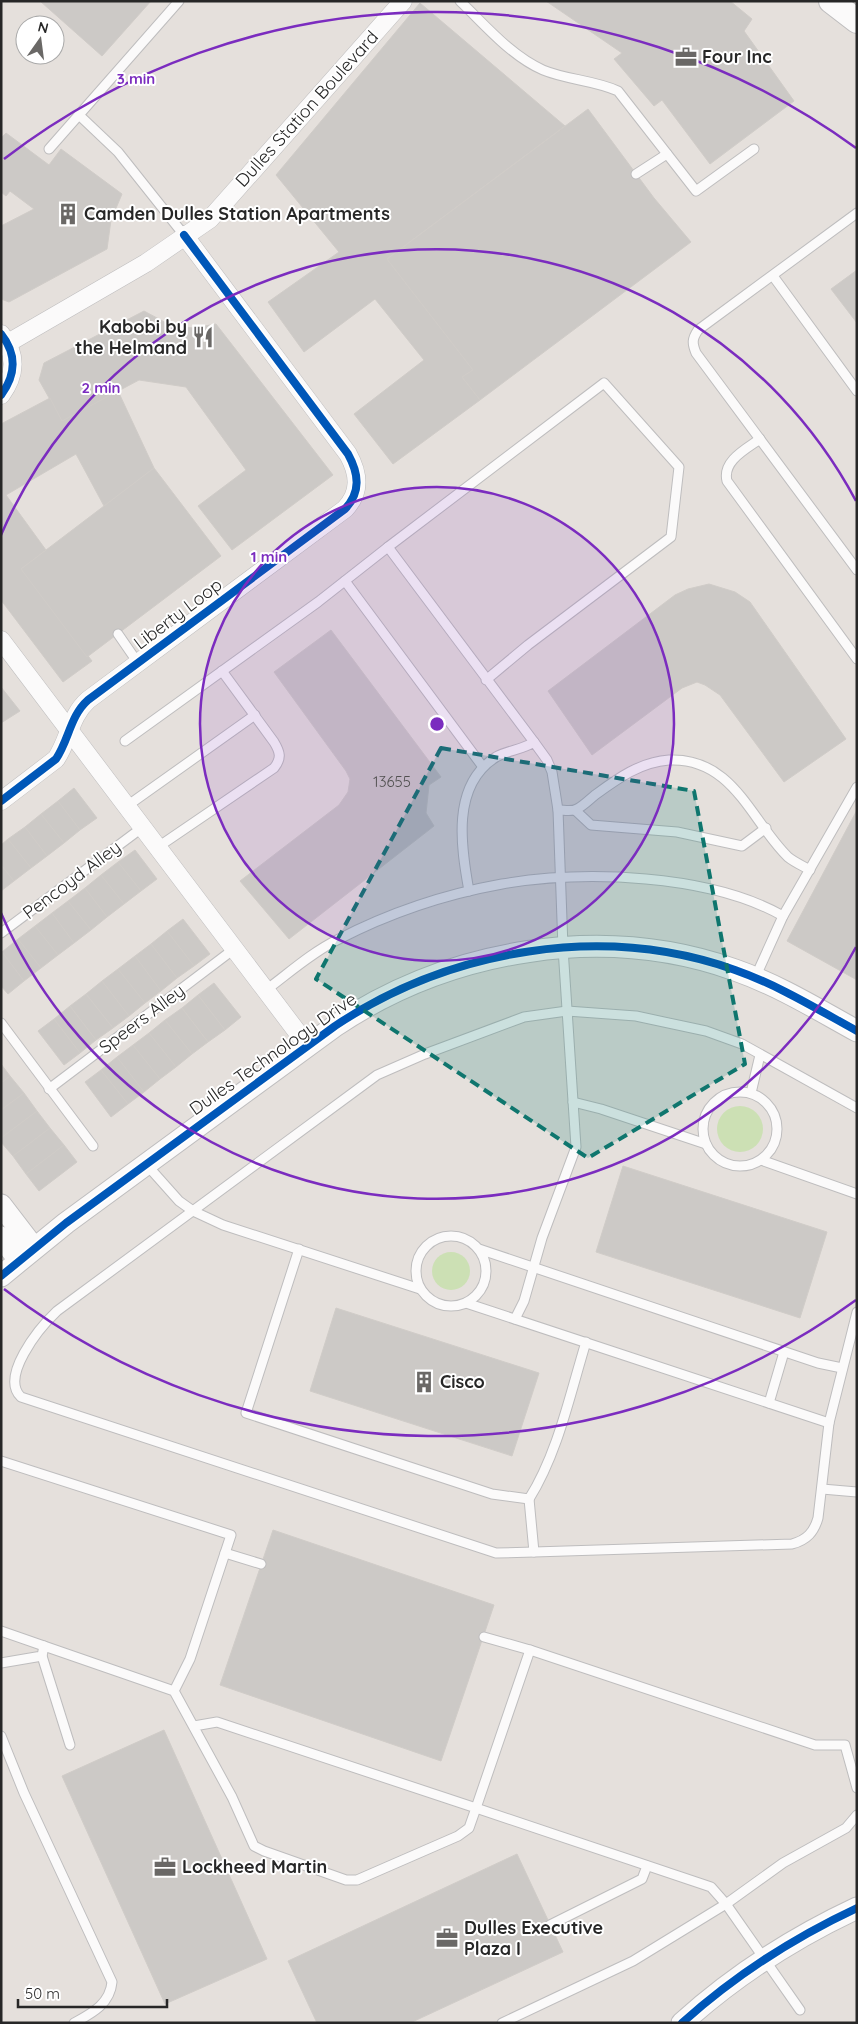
<svg xmlns="http://www.w3.org/2000/svg" width="858" height="2024" font-family="Quicksand,sans-serif">
<style>
.green{fill:#cce0b4}
.building{fill:#ccc9c6;stroke:#d0ccc8}
.lines{fill:none;stroke-linecap:round;stroke-linejoin:round}
.service-casing{stroke:#bebdbe;stroke-width:11}
.minor-casing{stroke:#bebdbe;stroke-width:19}
.tertiary-casing{stroke:#bebdbe;stroke-width:23}
.secondary-casing{stroke:#bebdbe;stroke-width:26}
.service{stroke:#fbfafa;stroke-width:9}
.minor{stroke:#fbfafa;stroke-width:18}
.tertiary{stroke:#fbfafa;stroke-width:21}
.secondary{stroke:#fbfafa;stroke-width:24}
.cycleway-casing{stroke:#fff;stroke-width:11}
.cycleway{stroke:#0057b8;stroke-width:8}
.marked{fill:#0f766e;fill-opacity:0.2;stroke:#0f766e;stroke-width:4;stroke-dasharray:10 6;stroke-linejoin:round}
.ring{fill:none;stroke:#7b2cbf;stroke-width:2.5}
.labels{text-anchor:middle;stroke-width:4;stroke-linejoin:round;paint-order:stroke}
.number-label{font-size:15px;fill:#515050}
.poi-label{font-size:18px;font-weight:bold;fill:#272727;stroke:#fff;text-anchor:start}
.street-label{font-size:18px;fill:#272727;stroke:#fff}
.centre{fill:#7b2cbf;stroke:#fff;stroke-width:2.5}
.ring-label{font-size:15px;text-anchor:middle;font-weight:bold;fill:#7b2cbf;stroke:#fff;stroke-width:4;stroke-linejoin:round;paint-order:stroke}
</style>
<rect width="100%" height="100%" fill="#e5e0dc"/>
<!-- green -->
<g class="green">
<circle cx="740" cy="1129" r="23"/>
<circle cx="451" cy="1271" r="19"/>
</g>
<!-- building -->
<g class="building">
<polygon points="40,1 151,1 102,56"/>
<polygon points="546,1 730,1 752,19 744,31 794,101 710,164 662,100 654,106 614,59 622,53"/>
<polygon points="420,3 565,126 387,259 473,370 462,377 480,400 393,464 354,414 424,360 375,299 304,352 268,302 339,252 276,175"/>
<polygon points="588,109 654,198 691,242 480,400 462,377 473,370 387,259"/>
<polygon points="6,133 49,165 61,149 122,194 111,220 107,249 9,302 1,299 1,226 34,209 10,191 6,196 1,192 1,138"/>
<polygon points="857,270 857,323 831,289"/>
<polygon points="144,311 170,325 193,328 216,324 333,475 232,550 198,506 246,470 186,387 139,380 62,421 39,380 44,363"/>
<polygon points="118,391 154,468 104,506 76,454 6,495 46,550 21,569 92,661 63,682 1,600 1,424 50,398 62,421"/>
<polygon points="154,468 221,556 87,657 21,569"/>
<polygon points="709,584 735,592 750,602 846,739 784,782 720,695 705,685 697,682 682,688 592,755 548,691 675,595 688,589"/>
<polygon points="331,630 441,777 429,785 426,813 434,826 289,939 240,881 339,805 348,792 350,779 346,771 274,672"/>
<polygon points="1,687 20,711 1,723"/>
<polygon points="74,788 97,818 80,830 58,801"/>
<polygon points="58,801 80,830 64,843 41,814"/>
<polygon points="857,810 857,980 787,941"/>
<polygon points="41,814 64,843 47,856 25,827"/>
<polygon points="25,827 47,856 31,868 8,839"/>
<polygon points="8,839 31,868 14,881 1,865 1,845"/>
<polygon points="135,850 157,879 141,891 118,862"/>
<polygon points="118,862 141,891 124,904 101,875"/>
<polygon points="1,865 14,881 1,891"/>
<polygon points="101,875 124,904 107,917 85,888"/>
<polygon points="85,888 107,917 91,930 68,901"/>
<polygon points="68,901 91,930 74,943 52,913"/>
<polygon points="52,913 74,943 58,955 35,926"/>
<polygon points="183,919 210,954 194,966 167,931"/>
<polygon points="35,926 58,955 41,968 18,939"/>
<polygon points="167,931 194,966 177,978 151,944"/>
<polygon points="18,939 41,968 24,981 2,952"/>
<polygon points="151,944 177,978 161,991 135,956"/>
<polygon points="2,952 24,981 8,994 1,986"/>
<polygon points="135,956 161,991 145,1003 118,969"/>
<polygon points="118,969 145,1003 129,1016 102,981"/>
<polygon points="102,981 129,1016 113,1028 86,994"/>
<polygon points="214,983 241,1017 225,1030 198,995"/>
<polygon points="86,994 113,1028 96,1040 70,1006"/>
<polygon points="198,995 225,1030 208,1042 182,1008"/>
<polygon points="70,1006 96,1040 80,1053 54,1019"/>
<polygon points="182,1008 208,1042 192,1054 165,1020"/>
<polygon points="54,1019 80,1053 64,1065 38,1031"/>
<polygon points="165,1020 192,1054 176,1067 149,1033"/>
<polygon points="149,1033 176,1067 160,1079 133,1045"/>
<polygon points="133,1045 160,1079 144,1092 117,1057"/>
<polygon points="117,1057 144,1092 128,1104 101,1070"/>
<polygon points="1,1064 10,1076 1,1083"/>
<polygon points="101,1070 128,1104 111,1117 85,1082"/>
<polygon points="10,1076 24,1093 1,1110 1,1083"/>
<polygon points="24,1093 37,1111 1,1138 1,1110"/>
<polygon points="37,1111 50,1128 13,1156 1,1142 1,1138"/>
<polygon points="50,1128 64,1145 26,1174 13,1156"/>
<polygon points="64,1145 77,1162 39,1191 26,1174"/>
<polygon points="623,1166 827,1232 800,1318 596,1252"/>
<polygon points="336,1308 539,1373 512,1456 310,1391"/>
<polygon points="273,1530 494,1605 441,1761 220,1685"/>
<polygon points="164,1730 267,1959 165,2004 62,1776"/>
<polygon points="517,1854 563,1952 410,2023 317,2023 288,1961"/>
</g>
<g class="lines">
<!-- service casing -->
<g class="service-casing">
<g id="service">
<path d="M460 1C485 25 511 56 543 70 567 80 594 80 618 91L696 191 754 149"/>
<polyline points="79,115 118,152 184,235"/>
<polyline points="49,149 179,1"/>
<polyline points="636,174 667,154"/>
<path d="M857 213 698 330C692 339 692 343 696 353L857 570"/>
<polyline points="773,276 857,391"/>
<path d="M760 439C746 449 722 461 727 481L857 659"/>
<polyline points="345,581 483,767"/>
<polyline points="118,634 138,663"/>
<polyline points="486,680 528,645 671,537 679,467 604,383 388,547 534,742"/>
<polyline points="125,741 318,602 388,547"/>
<polyline points="127,806 255,715"/>
<path d="M558 810C564 810 572 812 577 809 583 806 589 800 595 795 617 779 640 762 669 760 733 757 751 821 788 857 794 862 803 866 810 870"/>
<polyline points="575,810 591,825 677,832 742,846 766,828"/>
<path d="M158 847 274 768C282 758 280 752 274 742L222 671"/>
<path d="M469 891C461 847 451 785 496 757 508 750 522 750 534 742L547 760 552 772 558 810 563 948 576 1147 542 1238 524 1301 515 1319"/>
<polyline points="1,933 143,827"/>
<polyline points="755,978 783,916 857,787"/>
<path d="M266 990C289 973 311 953 337 940 387 914 446 894 502 884 585 870 709 874 783 916"/>
<polyline points="1,1023 93,1146"/>
<polyline points="49,1089 234,949"/>
<circle cx="740" cy="1129" r="37"/>
<polyline points="751,1093 760,1055"/>
<polyline points="573,1102 601,1109 706,1144"/>
<polyline points="761,1160 857,1194"/>
<polyline points="146,1164 179,1201 193,1211 223,1225 420,1289"/>
<circle cx="451" cy="1271" r="35"/>
<path d="M299 1249 246 1413 492 1494 529 1499C558 1453 570 1394 586 1342"/>
<polyline points="479,1249 818,1363 842,1368"/>
<polyline points="466,1303 829,1423"/>
<polyline points="769,1403 784,1352"/>
<polyline points="1,1461 231,1535 190,1659 174,1691"/>
<polyline points="822,1489 857,1492"/>
<path d="M529 1499 534 1552 792 1544C807 1540 814 1532 818 1518L829 1423 857 1312"/>
<path d="M534 1552 496 1553 21 1397C0 1377 38 1329 57 1311L377 1075 425 1054 524 1017 567 1011 636 1016 706 1031 742 1044 857 1108"/>
<polyline points="225,1553 261,1564"/>
<polyline points="1,1631 44,1646"/>
<polyline points="484,1637 530,1650 815,1745 845,1745 857,1788"/>
<polyline points="530,1650 476,1808 711,1887 726,1904 800,2010"/>
<polyline points="42,1656 70,1745"/>
<polyline points="1,1663 42,1656 44,1646 174,1691 232,1797 254,1846 264,1851 346,1880 357,1880 458,1836 469,1828 476,1808 217,1722 194,1726"/>
<path d="M1 1736 24 1793 112 1982C110 2004 92 2013 74 2023"/>
<polyline points="550,1925 642,1879 647,1866"/>
<polyline points="502,2023 633,1961 726,1904 783,1863 846,1828 857,1815"/>
</g>
</g>
<!-- minor casing -->
<g class="minor-casing">
<g id="minor">
<path d="M1 334C17 354 16 375 1 395"/>
<polyline points="8,343 146,263 210,219 403,1"/>
<polyline points="1,640 307,1045"/>
<path d="M1 801 56 759C69 740 70 716 88 700L345 509C361 492 359 474 348 454L184 235"/>
</g>
</g>
<!-- tertiary casing -->
<g class="tertiary-casing">
<g id="tertiary">
<polyline points="1,1205 34,1248"/>
<polyline points="1,1237 19,1260"/>
<path d="M1 1276 66 1223 335 1026C450 949 603 923 735 970 778 985 817 1009 857 1031"/>
<path d="M682 2023C733 1977 795 1937 857 1908"/>
</g>
</g>
<!-- secondary casing -->
<g class="secondary-casing">
<polyline id="secondary" points="831,1 857,21"/>
</g>
<!-- service -->
<use href="#service" class="service"/>
<!-- minor -->
<use href="#minor" class="minor"/>
<!-- tertiary -->
<use href="#tertiary" class="tertiary"/>
<!-- secondary -->
<use href="#secondary" class="secondary"/>
<!-- cycleway casing -->
<g class="cycleway-casing">
<g id="cycleway">
<path d="M1 334C17 354 16 375 1 395"/>
<path d="M1 801 56 759C69 740 70 716 88 700L345 509C361 492 359 474 348 454L184 235"/>
<path d="M1 1276 66 1223 335 1026C450 949 603 923 735 970 778 985 817 1009 857 1031"/>
<path d="M682 2023C733 1977 795 1937 857 1908"/>
</g>
</g>
<!-- cycleway -->
<use href="#cycleway" class="cycleway"/>
</g>
<!-- marked area -->
<path class="marked" d="M441 748 694 791 745 1064 588 1158 316 979Z"/>
<!-- distance rings -->
<circle cx="437" cy="724" r="237" fill="#7b2cbf" fill-opacity=".12"/>
<g class="ring">
<circle cx="437" cy="724" r="237"/>
<path d="M856 947A475 475 0 0 1 1 913M1 535A475 475 0 0 1 856 501"/>
<path d="M856 1300A712 712 0 0 1 4 1289M4 159A712 712 0 0 1 856 148"/>
</g>
<!-- icons -->
<defs>
<g id="office-bare" transform="scale(1.725)"><path d="M-6-3h4V-5.5h4V-3h4V5H-6ZM-1-4.5V-3h2v-1.5ZM-6 0V1H6V0Z" fill="#6a6866" stroke="#fff" stroke-width="2.5" paint-order="stroke"/></g>
<g id="building-bare" transform="scale(1.725)"><path d="M-4-6H4V6H1V3H-1V6H-4ZM-2.5-4.3h1.7v1.8h-1.7ZM.8-4.3h1.7v1.8H.8ZM-2.5-1h1.7V.8h-1.7ZM.8-1h1.7V.8H.8Z" fill="#6a6866" stroke="#fff" stroke-width="2.5" paint-order="stroke"/></g>
<g id="restaurant-bare" transform="scale(1.725)"><path d="M-5-6h1v4h1v-4h1v4h1v-4h1v5L-1.5 .5V6h-2V.5L-5-1ZM5-6V6H3V1.5H1.5Q1.5-4 5-6Z" fill="#6a6866" stroke="#fff" stroke-width="2.5" paint-order="stroke"/></g>
</defs>
<g fill-rule="evenodd">
<use href="#office-bare" x="686" y="57"/>
<use href="#building-bare" x="68" y="214"/>
<use href="#restaurant-bare" x="203" y="337"/>
<use href="#building-bare" x="424" y="1382"/>
<use href="#office-bare" x="165" y="1867"/>
<use href="#office-bare" x="447" y="1938"/>
</g>
<g class="labels">
<!-- number labels -->
<g class="number-label">
<text x="392" y="787">13655</text>
</g>
<!-- poi labels -->
<g class="poi-label">
<text x="702" y="63">Four Inc</text>
<text x="84" y="220">Camden Dulles Station Apartments</text>
<text x="187" y="333" text-anchor="end">Kabobi by<tspan x="187" dy="21">the Helmand</tspan></text>
<text x="440" y="1388">Cisco</text>
<text x="182" y="1873">Lockheed Martin</text>
<text x="464" y="1934">Dulles Executive<tspan x="464" dy="21">Plaza I</tspan></text>
</g>
<!-- street labels -->
<g class="street-label">
<text transform="translate(307 109) rotate(-48)" y="6">Dulles Station Boulevard</text>
<text transform="translate(178 614) rotate(-37)" y="6">Liberty Loop</text>
<text transform="translate(72 880) rotate(-37)" y="6">Pencoyd Alley</text>
<text transform="translate(142 1019) rotate(-37)" y="6">Speers Alley</text>
<text transform="translate(273 1054) rotate(-35)" y="6">Dulles Technology Drive</text>
</g>
</g>
<circle cx="437" cy="724" r="8" class="centre"/>
<g class="ring-label">
<text x="136" y="84">3 min</text>
<text x="101" y="393">2 min</text>
<text x="269" y="562">1 min</text>
</g>
<!-- border -->
<rect width="858" height="2024" fill="none" stroke="#272727" stroke-width="5"/>
<!-- north arrow -->
<g transform="translate(40 40) rotate(14)"><circle r="24" fill="#ffffff" stroke="#a9a9a9"/>
<path d="M0-4L9 19L0 12L-9 19Z" fill="#6a6866"/>
<text y="-8" font-size="14" font-weight="bold" text-anchor="middle" fill="#272727">N</text>
</g>
<!-- scale -->
<path d="M18 1999v8h149v-8" fill="none" stroke="#272727" stroke-width="2.5"/>
<text x="25" y="1999" font-size="15" fill="#272727" stroke="#ffffff" stroke-width="4" paint-order="stroke">50 m</text>
</svg>
